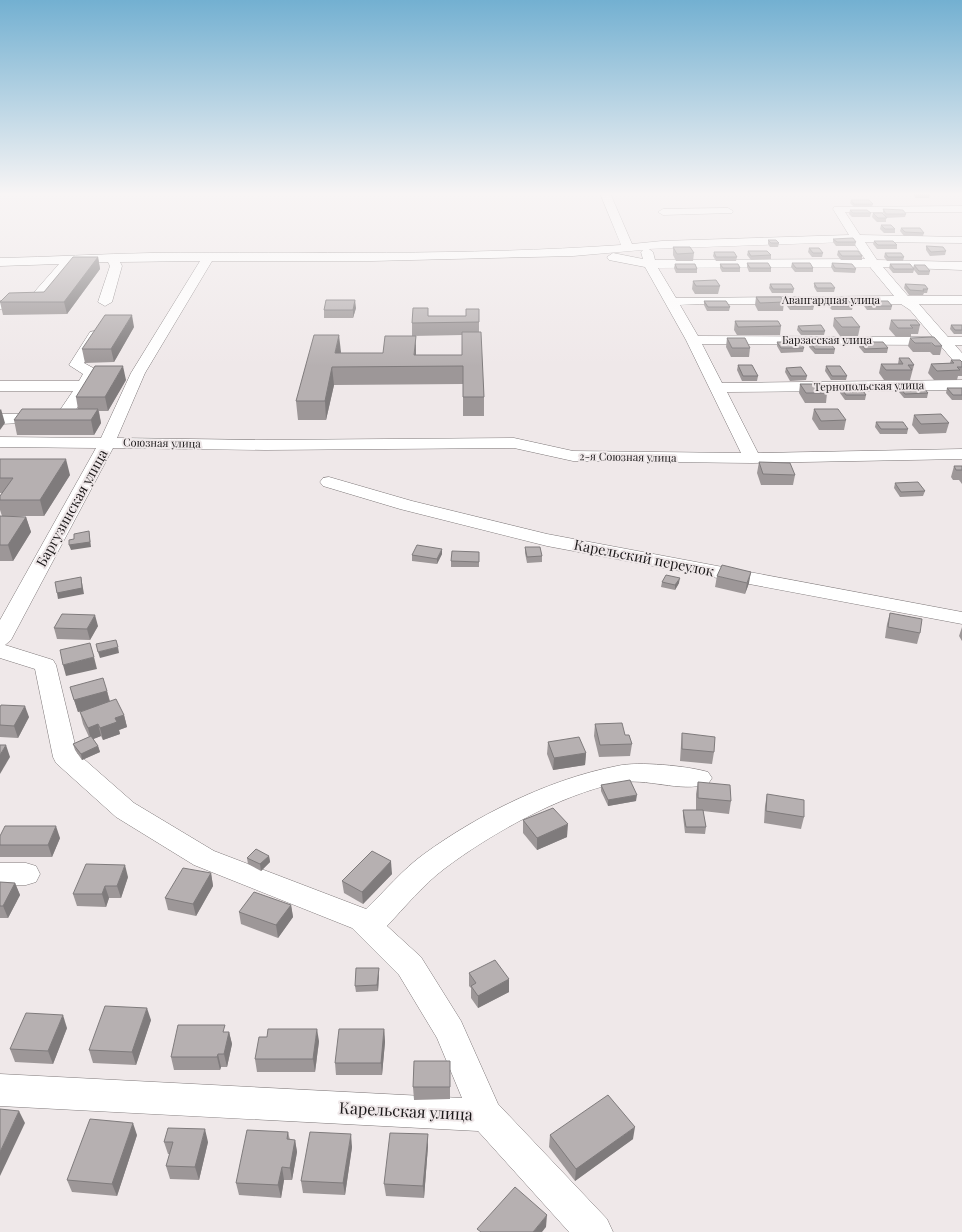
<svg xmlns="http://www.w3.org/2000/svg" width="962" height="1232" font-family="'Playfair Display',serif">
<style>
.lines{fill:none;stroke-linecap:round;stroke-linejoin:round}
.minor-casing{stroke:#7e7879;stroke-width:1}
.minor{fill:#fff;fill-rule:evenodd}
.wall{fill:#9d9798}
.shaded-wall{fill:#7f7b7c}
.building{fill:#b6b0b1;stroke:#7f7b7c}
.labels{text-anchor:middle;stroke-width:4;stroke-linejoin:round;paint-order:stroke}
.far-street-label{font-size:11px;fill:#1b1819;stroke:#efe8e9}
.street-label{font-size:14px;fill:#1b1819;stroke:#efe8e9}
.near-street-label{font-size:16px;fill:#1b1819;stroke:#efe8e9}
</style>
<rect width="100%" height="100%" fill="#efe8e9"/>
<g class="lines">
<!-- minor casing -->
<g class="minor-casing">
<g id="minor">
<path d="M600 193H610L632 244 662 241 849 235 833 209 834 207 962 206V212H845L860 235 962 237V243L865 242 877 260 962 262V270L883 267 908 296H962V304H919L948 337H962V345H955L962 353V366L957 365 940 345 702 344 722 383 962 380V390L727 392 758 453 962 449V459L752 463 573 461 514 448 265 450 113 448 11 640 5 645 53 660 56 665 77 753 134 803 214 851 366 909C385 891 403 869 424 854 479 814 550 779 617 766 638 761 688 766 708 772L712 778 708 784C679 793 647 777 617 783 560 795 490 834 444 869 423 885 405 907 387 926L421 957 461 1021 498 1104 607 1219 613 1232H569L478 1131 0 1106V1074L462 1098 437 1038 399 975 352 928 194 865 116 817 56 763 53 757 35 669 0 658V620L96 448 0 447V437L101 438 131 373 200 261 120 262 122 266 112 302 105 306 98 302 110 266 108 262 72 263 38 305 0 309V301L29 298 59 264 0 266V258C50 257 101 254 151 253 308 252 465 256 621 245ZM853 242 865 259 655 260 653 252 649 249ZM643 250 641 252 643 259 613 253 607 257 609 260 645 267 686 340 741 453 573 451 514 438 265 440 117 438 145 373 212 261H372L573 256ZM870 267 894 296 676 298 658 268ZM700 304H901L910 310 933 337 698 336 680 305Z"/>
<polygon points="728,208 733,211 732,213 663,215 658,212 663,209"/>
<polygon points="95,331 102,335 84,363 95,369 110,370 112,373 110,376 96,377 69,421 0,424 0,414 58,413 73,391 0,391 0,381 79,381 83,374 69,365 90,332"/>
<polygon points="329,477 412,501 547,534 962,612 962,624 547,546 400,509 323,486 320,482 323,478"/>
<polygon points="0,863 26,863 36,866 40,874 36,882 26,885 0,885"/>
</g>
</g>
<!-- minor -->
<use href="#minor" class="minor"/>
</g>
<!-- wall -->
<g class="wall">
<polygon points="914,193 929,193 930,195 929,198 915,198 914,195"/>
<polygon points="851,200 873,204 872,207 854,207 850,203"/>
<polygon points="883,209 906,214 905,217 886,218 886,222 877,222 872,217 873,213 885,216 883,213"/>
<polygon points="850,210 871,213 870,217 852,217 849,214"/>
<polygon points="881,225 895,229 895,233 884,233 880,229"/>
<polygon points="901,228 924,233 923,236 904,236 900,231"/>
<polygon points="833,239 856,242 855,246 836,246 833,242"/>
<polygon points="768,240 779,243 778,247 770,247 768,244"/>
<polygon points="874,241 897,245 897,249 877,249 873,244"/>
<polygon points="926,246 946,251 945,255 930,256 926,250"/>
<polygon points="673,247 694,253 693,261 676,261 673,255"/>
<polygon points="809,248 823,253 822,257 812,257 808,252"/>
<polygon points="748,251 771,255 771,259 751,260 747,255"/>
<polygon points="838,251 862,256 862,260 841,260 837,255"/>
<polygon points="714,252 737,257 736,261 716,261 713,256"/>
<polygon points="885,253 904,257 903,261 887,261 884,257"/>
<polygon points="98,257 100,269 67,314 3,315 0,302 44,292"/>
<polygon points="747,263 771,268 771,272 749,272 747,267"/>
<polygon points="792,263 813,268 813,272 795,272 791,267"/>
<polygon points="832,263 856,269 855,273 834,272 831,267"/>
<polygon points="675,264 697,269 697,273 676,273 674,268"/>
<polygon points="720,264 740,268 740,272 722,272 720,268"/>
<polygon points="890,264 913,268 914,265 930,271 929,275 918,275 914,270 913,273 893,273 889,268"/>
<polygon points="693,281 720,286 718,294 695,294 692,289"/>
<polygon points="814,283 835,288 834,292 817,292 814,287"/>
<polygon points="770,284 794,289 793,293 772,293 769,288"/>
<polygon points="905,284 928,289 927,293 924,293 923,295 909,295 904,288"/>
<polygon points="756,297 784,302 783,311 758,311 755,305"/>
<polygon points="704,301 730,307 729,311 707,311 704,305"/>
<polygon points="788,301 814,306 813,310 790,310 787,306"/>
<polygon points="828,301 853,306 852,310 832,310 827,305"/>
<polygon points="865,301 892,306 891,310 867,310 864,306"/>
<polygon points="356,308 353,318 324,318 324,310"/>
<polygon points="428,308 428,316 466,316 479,309 479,332 484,397 484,416 463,416 463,384 334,385 326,420 298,420 296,401 341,353 416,355 462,355 462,335 412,336 412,323"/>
<polygon points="834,318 860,327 858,336 840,336 833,326"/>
<polygon points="891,320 920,325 918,334 911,334 911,337 896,337 889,329"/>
<polygon points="735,321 781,326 780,335 737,335 734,330"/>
<polygon points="951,325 962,325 962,334 954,334 950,329"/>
<polygon points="798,326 825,331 824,335 801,335 797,330"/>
<polygon points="134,327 114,362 85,363 82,349"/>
<polygon points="727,338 750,348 749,357 731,357 726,347"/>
<polygon points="910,338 942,346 940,355 933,355 930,352 913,352 908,346"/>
<polygon points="777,342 804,348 803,352 781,353 777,346"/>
<polygon points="810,342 835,349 834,354 815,354 809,347"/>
<polygon points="860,342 888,348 887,353 864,353 859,347"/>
<polygon points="899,358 914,365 910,380 884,380 879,373 881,364 898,364"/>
<polygon points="951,360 962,362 962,376 958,376 957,380 934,380 928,373 931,364 950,363"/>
<polygon points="738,365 758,376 757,381 742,381 737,370"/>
<polygon points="826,366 847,376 846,380 831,380 825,371"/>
<polygon points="786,368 807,376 806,380 790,381 785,372"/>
<polygon points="126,380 108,411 99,411 101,423 94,435 17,435 14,420 78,409 76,397"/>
<polygon points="800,384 827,393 826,403 805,403 799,393"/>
<polygon points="841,388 866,395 865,400 845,400 840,393"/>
<polygon points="900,388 928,393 927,398 904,398 899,392"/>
<polygon points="947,388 962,388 962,400 952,400 946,393"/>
<polygon points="814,409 846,420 844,430 819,430 812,419"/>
<polygon points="914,415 949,423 946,433 919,434 912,425"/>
<polygon points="876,422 908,429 907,434 880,434 875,427"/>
<polygon points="0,459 70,475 44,516 2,516 0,510 0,496 2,493 0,493"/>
<polygon points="759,462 795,475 793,485 761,485 757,473"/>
<polygon points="954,466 962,466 962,484 959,480 953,480 951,477"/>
<polygon points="895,483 925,491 923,496 900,497 894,488"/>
<polygon points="0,516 26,517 31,532 13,561 0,561"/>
<polygon points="525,547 542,556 542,562 527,563 525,553"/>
<polygon points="479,552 479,567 451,567 451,561"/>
<polygon points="442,554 437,564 412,561 412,555"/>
<polygon points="717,576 749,583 745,594 715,587"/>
<polygon points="662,582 679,583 675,590 661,587"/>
<polygon points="890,613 920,633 917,644 885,638 887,624"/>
<polygon points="98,626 90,640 57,639 54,628"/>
<polygon points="962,627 962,641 959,636"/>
<polygon points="70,687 107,691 110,701 124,715 127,727 119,730 120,734 103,740 101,736 93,739 98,746 100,752 82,760 75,750 73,744 89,737 83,724 80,712 83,711 78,712"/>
<polygon points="0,707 29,717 18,738 0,737"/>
<polygon points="595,724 625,735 632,744 630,756 599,757 594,736"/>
<polygon points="682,733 714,752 712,764 680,761 681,745"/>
<polygon points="548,742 586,753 585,765 553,770 547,754"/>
<polygon points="698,782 731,801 729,814 703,811 706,827 705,834 685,833 683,816 683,810 696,810 696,794"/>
<polygon points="601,785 636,801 608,806 601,791"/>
<polygon points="767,794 804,817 801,829 764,823 765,806"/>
<polygon points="523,820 567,837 537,850 523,833"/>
<polygon points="0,836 60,838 52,857 0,857"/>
<polygon points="269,856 270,862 261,871 248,864 247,858"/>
<polygon points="211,873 213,886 196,916 168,910 165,898"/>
<polygon points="392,874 363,904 344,893 342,881"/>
<polygon points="128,877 121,898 109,898 106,907 77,906 73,894"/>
<polygon points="0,882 15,883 20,895 8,918 0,918"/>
<polygon points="291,905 293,917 278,938 241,924 239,912"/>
<polygon points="469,973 509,992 478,1008 471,998 471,988 469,986"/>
<polygon points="379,974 378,991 356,992 355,986"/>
<polygon points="151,1020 136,1065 93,1063 89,1050"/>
<polygon points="67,1028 53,1064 15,1062 10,1049"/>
<polygon points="384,1029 385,1042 382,1075 336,1075 335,1063"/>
<polygon points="226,1032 229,1032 232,1044 227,1067 221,1067 220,1070 174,1070 171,1057"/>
<polygon points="319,1041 315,1072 257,1072 255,1059"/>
<polygon points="450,1061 450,1099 414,1100 413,1087"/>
<polygon points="288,1132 290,1140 295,1140 297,1152 292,1180 284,1180 281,1198 239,1195 236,1183"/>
<polygon points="137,1135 117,1196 72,1192 67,1180"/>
<polygon points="550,1135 633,1139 575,1181 549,1147"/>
<polygon points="164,1142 208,1142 199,1180 170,1179 166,1166 170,1154 168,1154"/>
<polygon points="428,1146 424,1198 386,1196 384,1184"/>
<polygon points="352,1147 345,1195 303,1193 301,1181"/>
</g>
<!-- shaded-wall -->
<g class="shaded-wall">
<polygon points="98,257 100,269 67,314 64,302"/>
<polygon points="355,300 356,308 353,318 353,310"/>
<polygon points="132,315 134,327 114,362 111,349"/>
<polygon points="339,335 341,352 338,367 335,353"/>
<polygon points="416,336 416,366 414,355"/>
<polygon points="123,366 126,380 108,411 105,397"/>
<polygon points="332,367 334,385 326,420 325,401"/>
<polygon points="1,409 5,423 0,430 0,410"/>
<polygon points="98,409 101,423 94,435 91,420"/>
<polygon points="66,459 70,475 44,516 40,500"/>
<polygon points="26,517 31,532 13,561 8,545"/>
<polygon points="89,531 91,547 71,550 69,545"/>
<polygon points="442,549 442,554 437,564 437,559"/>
<polygon points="751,572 749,583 745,594 747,583"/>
<polygon points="81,577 84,594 58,599 57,593"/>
<polygon points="680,578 679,583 675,590 675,585"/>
<polygon points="95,615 98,626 90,640 87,629"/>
<polygon points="118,647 119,653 100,658 98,652"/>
<polygon points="94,657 97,669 66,676 63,665"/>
<polygon points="107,691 110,703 78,712 74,700"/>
<polygon points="25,706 29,717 18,738 14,726"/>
<polygon points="124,715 127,727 119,730 120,734 103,740 100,728 115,718"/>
<polygon points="98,724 101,736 91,740 88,728"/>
<polygon points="6,745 10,757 0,774 0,755"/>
<polygon points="98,746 100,752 82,760 81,754"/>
<polygon points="586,753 585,765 553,770 554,758"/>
<polygon points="637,795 636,801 608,806 608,800"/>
<polygon points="568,824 567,837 537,850 537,838"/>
<polygon points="56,826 60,838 52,857 48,845"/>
<polygon points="269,856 270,862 261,871 260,864"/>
<polygon points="391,861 392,874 363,904 362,892"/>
<polygon points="125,865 128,877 121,898 117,886"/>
<polygon points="211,873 213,886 196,916 193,904"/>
<polygon points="15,883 20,895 8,918 3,906"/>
<polygon points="105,886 109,898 106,907 102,894"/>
<polygon points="291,905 293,917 278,938 276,925"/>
<polygon points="379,968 379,974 378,991 377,985"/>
<polygon points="509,979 509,992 478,1008 478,996"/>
<polygon points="147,1008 151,1020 136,1065 132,1052"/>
<polygon points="63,1015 67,1028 53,1064 48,1051"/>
<polygon points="317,1029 319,1041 315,1072 313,1059"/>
<polygon points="384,1029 385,1042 382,1075 381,1063"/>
<polygon points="229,1032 232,1044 227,1067 224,1054"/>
<polygon points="218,1054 221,1067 220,1070 217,1057"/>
<polygon points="19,1111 25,1123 0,1176 0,1152"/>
<polygon points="133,1123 137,1135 117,1196 112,1184"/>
<polygon points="635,1127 633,1139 575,1181 576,1169"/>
<polygon points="205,1129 208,1142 199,1180 195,1167"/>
<polygon points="351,1134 352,1147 345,1195 343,1183"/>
<polygon points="428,1134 428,1146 424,1198 423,1186"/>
<polygon points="295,1140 297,1152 292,1180 290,1168"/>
<polygon points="282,1167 284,1180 281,1198 278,1185"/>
<polygon points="547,1215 546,1227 542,1232 533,1232"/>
</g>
<!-- building -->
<g class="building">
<polygon points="915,193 929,193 930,195 916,194"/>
<polygon points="851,200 869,200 873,204 854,204"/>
<polygon points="883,209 903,210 906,214 886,214"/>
<polygon points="850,210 867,210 871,213 853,213"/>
<polygon points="873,213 882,213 887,218 878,218"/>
<polygon points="881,225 891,225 895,229 885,229"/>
<polygon points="901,228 920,228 924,233 905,232"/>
<polygon points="853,238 856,242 837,242 833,239"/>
<polygon points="768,240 776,240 779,243 771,243"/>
<polygon points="874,241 893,241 897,245 878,245"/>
<polygon points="926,246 943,247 946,251 931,252"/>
<polygon points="673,247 690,247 694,253 677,254"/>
<polygon points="809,248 819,248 823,253 813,253"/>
<polygon points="748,251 767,251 771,255 751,256"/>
<polygon points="838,251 858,251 862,256 842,256"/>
<polygon points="714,252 734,252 737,257 716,257"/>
<polygon points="885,253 901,253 904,257 888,257"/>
<polygon points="73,257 98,257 64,302 0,302 9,293 44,292"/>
<polygon points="747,263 768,263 771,268 750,268"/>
<polygon points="792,263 810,263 813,268 796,268"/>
<polygon points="832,263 852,264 856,269 835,268"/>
<polygon points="675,264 695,264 697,269 677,269"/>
<polygon points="720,264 738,264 740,268 723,268"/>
<polygon points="890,264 910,264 914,269 894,269"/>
<polygon points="914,265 925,265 930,271 919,271"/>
<polygon points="716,280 720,286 696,286 693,281"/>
<polygon points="814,283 831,283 835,288 817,288"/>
<polygon points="770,284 791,284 794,289 773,289"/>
<polygon points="905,284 925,285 928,289 923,289 924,291 910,290"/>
<polygon points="756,297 781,297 784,302 760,303"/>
<polygon points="326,300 355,300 353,310 324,310"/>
<polygon points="848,300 853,306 832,306 828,301"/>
<polygon points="704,301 726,301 730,307 708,307"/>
<polygon points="788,301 810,301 814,306 791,306"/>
<polygon points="865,301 888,301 892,306 868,306"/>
<polygon points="413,308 428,308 428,316 466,316 466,309 479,309 479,322 412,323"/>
<polygon points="105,315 132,315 111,349 82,349"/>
<polygon points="852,317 860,327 842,327 834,318"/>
<polygon points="891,320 916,320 920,325 910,325 913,328 898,328"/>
<polygon points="735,321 778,321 781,326 738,327"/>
<polygon points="821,325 825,331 802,331 798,326"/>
<polygon points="951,325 962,325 962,330 955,330"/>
<polygon points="462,332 481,332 484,397 463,397 463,366 332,367 325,401 296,401 314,335 339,335 335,353 383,353 385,336 416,336 414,355 462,355"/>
<polygon points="934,337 942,346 935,346 932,343 915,343 910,338"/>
<polygon points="727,338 745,338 750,348 732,348"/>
<polygon points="777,342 800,342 804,348 781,348"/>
<polygon points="810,342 829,342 835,349 815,349"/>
<polygon points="860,342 883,342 888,348 865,349"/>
<polygon points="899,358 909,358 914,365 908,365 912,370 886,370 881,364 903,364"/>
<polygon points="951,360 960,360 962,362 962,367 957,367 960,370 937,371 931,364 954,363"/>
<polygon points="738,365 752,365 758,376 743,376"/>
<polygon points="95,366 123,366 105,397 76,397"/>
<polygon points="826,366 840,366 847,376 832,376"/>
<polygon points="801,367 807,376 791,376 786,368"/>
<polygon points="800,384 821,384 827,393 806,393"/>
<polygon points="923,387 928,393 905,394 900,388"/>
<polygon points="841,388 861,388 866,395 846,395"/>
<polygon points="947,388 962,388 962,395 953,395"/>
<polygon points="22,409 98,409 91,420 14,420"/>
<polygon points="814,409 838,409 846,420 821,421"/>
<polygon points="941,414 949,423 921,424 914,415"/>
<polygon points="876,422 903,422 908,429 881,429"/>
<polygon points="0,459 66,459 40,500 0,500 0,496 13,478 0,478"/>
<polygon points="759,462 790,463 795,475 763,474"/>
<polygon points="954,466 962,466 962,470 956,470"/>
<polygon points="918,482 925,491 901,492 895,483"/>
<polygon points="0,516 26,517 8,545 0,545"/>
<polygon points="89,531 90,542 69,545 69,540 74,539 74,534"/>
<polygon points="417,545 442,549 437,559 412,555"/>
<polygon points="525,547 540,547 542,556 527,557"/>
<polygon points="452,551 479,552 479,562 451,561"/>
<polygon points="722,565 751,572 747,583 717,576"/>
<polygon points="666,575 680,578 675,585 662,582"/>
<polygon points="81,577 82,588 57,593 55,582"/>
<polygon points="890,613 922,619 920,633 888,627"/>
<polygon points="62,614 95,615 87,629 54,628"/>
<polygon points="116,640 118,647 98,652 96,644"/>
<polygon points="90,643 94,657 63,665 60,650"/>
<polygon points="103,678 107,691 74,700 70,687"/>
<polygon points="116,699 124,715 115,718 117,722 100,728 98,724 88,728 80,712"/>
<polygon points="1,705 25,706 14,726 0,725 0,707"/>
<polygon points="622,723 625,735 629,735 632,744 600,745 595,724"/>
<polygon points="682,733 715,737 714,752 682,749"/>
<polygon points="91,736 98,746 81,754 73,744"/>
<polygon points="579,737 586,753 554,758 548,742"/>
<polygon points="0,745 6,745 0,755"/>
<polygon points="630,780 637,795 608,800 601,785"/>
<polygon points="698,782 730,785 731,801 698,798"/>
<polygon points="767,794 804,800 804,817 766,811"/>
<polygon points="553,808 568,824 537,838 523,820"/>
<polygon points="683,810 703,810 706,827 686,827"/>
<polygon points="5,826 56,826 48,845 0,845 0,836"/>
<polygon points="256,849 269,856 260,864 247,858"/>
<polygon points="372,851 391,861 362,892 342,881"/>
<polygon points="86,864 125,865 117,886 105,886 102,894 73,894"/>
<polygon points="183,868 211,873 193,904 165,898"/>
<polygon points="0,882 15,883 3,906 0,906"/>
<polygon points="254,892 291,905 276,925 239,912"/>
<polygon points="495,960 509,979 478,996 471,986 476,983 469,973"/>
<polygon points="356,968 379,968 377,985 355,986"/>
<polygon points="105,1006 147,1008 132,1052 89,1050"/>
<polygon points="26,1013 63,1015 48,1051 10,1049"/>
<polygon points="178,1025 225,1025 223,1032 229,1032 224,1054 218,1054 217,1057 171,1057"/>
<polygon points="268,1029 317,1029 313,1059 255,1059 259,1037 267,1037"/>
<polygon points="339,1029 384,1029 381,1063 335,1063"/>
<polygon points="414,1061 450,1061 450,1087 413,1087"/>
<polygon points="608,1095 635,1127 576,1169 550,1135"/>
<polygon points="0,1109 19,1111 0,1152"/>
<polygon points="90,1119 133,1123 112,1184 67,1180"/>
<polygon points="168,1128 205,1129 195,1167 166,1166 173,1142 164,1142"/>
<polygon points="247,1130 288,1132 287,1139 295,1140 290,1168 282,1167 278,1185 236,1183"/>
<polygon points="310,1132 351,1134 343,1183 301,1181"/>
<polygon points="390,1133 428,1134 423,1186 384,1184"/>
<polygon points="515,1187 547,1215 533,1232 481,1232 477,1229"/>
</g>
<!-- sky -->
<linearGradient id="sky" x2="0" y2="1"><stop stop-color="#73b0d1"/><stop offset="0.53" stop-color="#f8f5f5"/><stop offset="1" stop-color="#f8f5f5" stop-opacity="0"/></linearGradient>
<rect width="962" height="366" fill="url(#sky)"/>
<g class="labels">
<!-- far-street labels -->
<g class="far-street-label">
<text x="831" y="304">Авангардная улица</text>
<text x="827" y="344">Барзасская улица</text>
<text transform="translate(869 386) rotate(-1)" y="4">Тернопольская улица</text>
<text transform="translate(162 443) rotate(1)" y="4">Союзная улица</text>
<text transform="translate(628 457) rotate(1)" y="4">2-я Союзная улица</text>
</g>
<!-- street labels -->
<g class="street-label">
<text transform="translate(72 508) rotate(-61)" y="5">Баргузинская улица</text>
<text transform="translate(644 558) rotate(11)" y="5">Карельский переулок</text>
</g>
<!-- near-street labels -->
<g class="near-street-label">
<text transform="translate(406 1111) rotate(3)" y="6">Карельская улица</text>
</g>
</g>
</svg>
